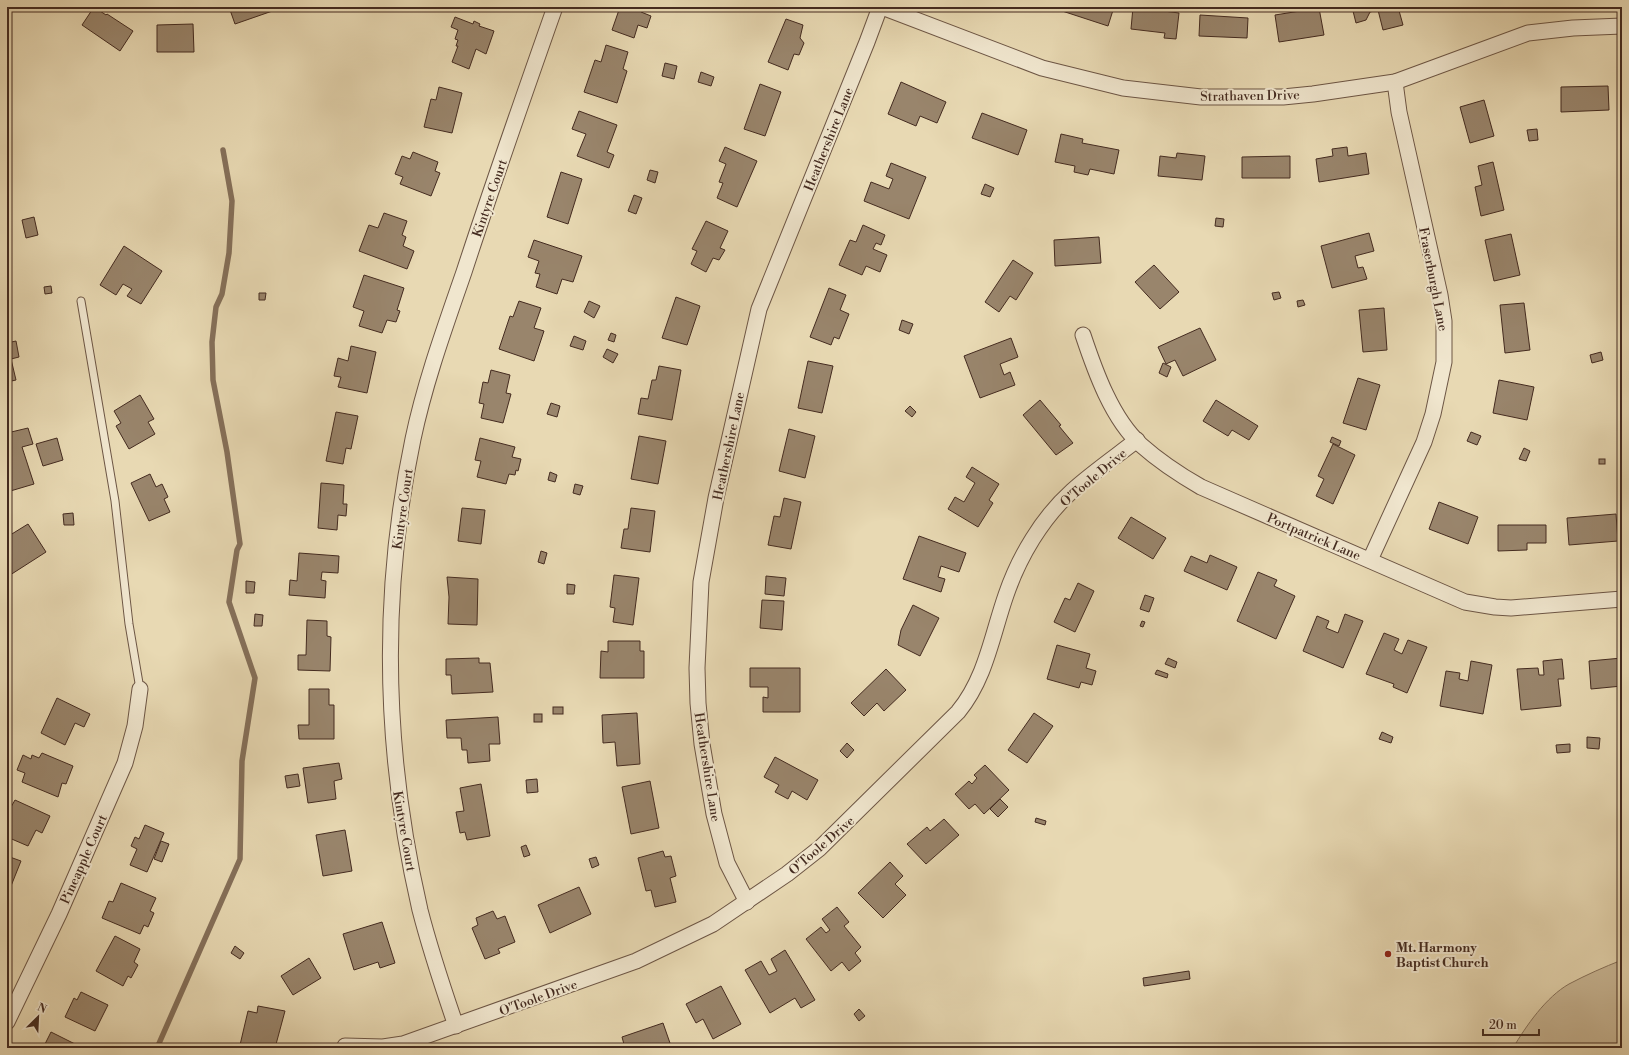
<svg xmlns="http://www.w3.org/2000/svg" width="1629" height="1055" font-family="'Libre Bodoni',serif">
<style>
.green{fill:#ccbb9a;stroke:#88735d}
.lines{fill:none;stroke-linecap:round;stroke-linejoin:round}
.stream{stroke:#85705a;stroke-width:5.5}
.building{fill:#99856c;stroke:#442b20}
.service-casing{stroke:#6d5645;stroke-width:9}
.minor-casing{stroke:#6d5645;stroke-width:17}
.service{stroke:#f0e6ce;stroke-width:7}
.minor{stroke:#f0e6ce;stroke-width:15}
.poi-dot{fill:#8f2418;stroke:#f0e6ce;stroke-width:1.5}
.labels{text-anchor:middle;stroke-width:4;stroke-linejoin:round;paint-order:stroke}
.street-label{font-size:13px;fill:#442b20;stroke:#f0e6ce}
.poi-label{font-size:13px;font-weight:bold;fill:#442b20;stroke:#f0e6ce;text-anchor:start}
</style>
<rect width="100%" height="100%" fill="#e8d9b3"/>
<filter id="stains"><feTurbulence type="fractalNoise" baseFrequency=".005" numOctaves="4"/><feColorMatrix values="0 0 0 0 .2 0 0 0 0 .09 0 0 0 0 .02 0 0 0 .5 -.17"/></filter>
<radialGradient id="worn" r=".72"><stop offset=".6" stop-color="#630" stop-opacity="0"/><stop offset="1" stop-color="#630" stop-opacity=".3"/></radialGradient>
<!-- green -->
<path class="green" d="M1622 960V1048H1513C1526 1026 1546 997 1569 984 1586 975 1604 967 1622 960Z"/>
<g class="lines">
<!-- stream -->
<polyline class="stream" points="157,1048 240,859 242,761 255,678 229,602 237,550 240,544 227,452 213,380 212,342 216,307 222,294 229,253 232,201 223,150"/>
</g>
<!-- building -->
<g class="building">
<polygon points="94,7 106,15 107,14 133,31 120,51 82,25"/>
<polygon points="229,7 280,7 281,8 235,24"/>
<polygon points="488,7 499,7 498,10"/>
<polygon points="620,7 643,7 641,12 651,16 647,28 638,25 634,38 612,30"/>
<polygon points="1053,7 1114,7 1108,26 1053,8"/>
<polygon points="1133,7 1179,13 1176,39 1164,38 1165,33 1131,29"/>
<polygon points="1352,7 1398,7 1403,25 1383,30 1378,10 1370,12 1366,20 1356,23"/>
<polygon points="1319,8 1324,35 1279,42 1275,15"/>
<polygon points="1200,15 1248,18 1247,38 1199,36"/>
<polygon points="455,17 473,24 474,21 480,24 479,26 494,31 486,54 476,49 469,69 452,62 458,46 456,46 458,40 455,39 458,30 451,27"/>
<polygon points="786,19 803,25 800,38 804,43 799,55 794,54 788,70 768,62"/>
<polygon points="193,24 194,52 157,52 157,25"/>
<polygon points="606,45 628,52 623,69 627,71 617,103 584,92 595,60 601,62"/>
<polygon points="665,63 677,66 674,79 662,76"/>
<polygon points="701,72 714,77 711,86 698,82"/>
<polygon points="901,82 946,102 937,123 920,116 916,126 888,114"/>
<polygon points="760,84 781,92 765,136 744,129"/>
<polygon points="1608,86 1609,110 1561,112 1561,87"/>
<polygon points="439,87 462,93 452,133 424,127 431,99 436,100"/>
<polygon points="1484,100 1494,136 1470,143 1460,107"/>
<polygon points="579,111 617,125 607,152 614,155 609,168 577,156 586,134 572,129"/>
<polygon points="982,113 1027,130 1018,155 972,138"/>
<polygon points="1537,129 1538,140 1529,141 1527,130"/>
<polygon points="1061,134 1083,139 1082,143 1119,150 1114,174 1090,169 1088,175 1074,172 1075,166 1055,162"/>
<polygon points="725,147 757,161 737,207 717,198 723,183 719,182 726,164 719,161"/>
<polygon points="1347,147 1348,156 1366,153 1369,174 1319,182 1316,159 1333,156 1332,149"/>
<polygon points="413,152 438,162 435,171 440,173 431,196 400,184 403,177 395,174 402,156 410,159"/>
<polygon points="1177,153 1205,156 1202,180 1158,176 1160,156 1176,158"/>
<polygon points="1290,156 1290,178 1242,178 1242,157"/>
<polygon points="1493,162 1504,210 1481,216 1475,187 1482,185 1478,166"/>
<polygon points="891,163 926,177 909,219 864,201 871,182 889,189 893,179 886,176"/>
<polygon points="650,170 658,172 655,183 647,180"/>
<polygon points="561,172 582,179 568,224 547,217"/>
<polygon points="985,184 994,188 990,197 981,194"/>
<polygon points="634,195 642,198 636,214 628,211"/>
<polygon points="384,213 407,221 402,235 406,237 403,246 414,251 407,269 359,251 369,225 378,228"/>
<polygon points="34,217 38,235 26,238 22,220"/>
<polygon points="1216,218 1224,219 1223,227 1215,226"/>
<polygon points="706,221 728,231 720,248 725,250 719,260 713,258 706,272 691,264 697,251 692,249"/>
<polygon points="863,225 885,235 881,245 876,243 873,249 887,255 880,272 866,266 862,275 839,265 850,240 856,242"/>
<polygon points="1369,233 1374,251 1355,256 1358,268 1363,267 1367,279 1332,288 1321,246"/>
<polygon points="1511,234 1520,275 1494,281 1485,240"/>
<polygon points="1099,237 1101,263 1055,266 1054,240"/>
<polygon points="534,240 582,256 573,282 562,279 557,294 536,287 540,274 535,273 539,261 528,257"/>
<polygon points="124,246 162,271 141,304 127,296 132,289 123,284 116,295 100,285"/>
<polygon points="1013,260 1033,273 1016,300 1010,296 999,312 985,302"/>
<polygon points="1154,265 1179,292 1160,309 1135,282"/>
<polygon points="364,275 404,288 397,310 400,311 396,322 387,320 382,333 359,326 364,311 353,307"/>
<polygon points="51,286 52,293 45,294 44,287"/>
<polygon points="829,288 846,295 840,310 849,314 839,339 834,337 831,345 810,337"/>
<polygon points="1279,292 1281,298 1274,300 1272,293"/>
<polygon points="259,293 266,293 265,300 259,300"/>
<polygon points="676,297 700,306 687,345 662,338"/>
<polygon points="1303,300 1305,305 1298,307 1297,301"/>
<polygon points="519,301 541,308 534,328 544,331 534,361 499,349 510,316 513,317"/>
<polygon points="589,301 600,306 594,318 584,312"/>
<polygon points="1524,303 1530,350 1505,353 1500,305"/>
<polygon points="1384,308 1387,350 1363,352 1359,310"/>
<polygon points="902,320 913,324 909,334 899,330"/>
<polygon points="1200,328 1216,360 1183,376 1175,360 1166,364 1158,347"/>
<polygon points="611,333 616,335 614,342 608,340"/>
<polygon points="574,336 586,341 583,350 570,346"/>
<polygon points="1011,338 1018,357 1000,364 1004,375 1010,372 1015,385 980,398 964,356"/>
<polygon points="16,341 19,357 11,359 16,380 7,382 7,343"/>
<polygon points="351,346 376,352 367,393 338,387 341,377 334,376 338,358 348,361"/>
<polygon points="607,349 618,354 613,363 603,357"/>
<polygon points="1601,352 1603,360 1592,363 1590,355"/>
<polygon points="808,361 833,366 822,413 798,408"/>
<polygon points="1163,363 1171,367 1167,377 1159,373"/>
<polygon points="659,366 681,370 672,420 638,414 641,398 648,399 652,380 656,380"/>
<polygon points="491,370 510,375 506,393 511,394 503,423 481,418 484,404 479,403 483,382 488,383"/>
<polygon points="1358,378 1380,385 1366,430 1343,423"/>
<polygon points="1499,380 1534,387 1527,420 1493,413"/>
<polygon points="140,395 154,419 148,422 155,434 129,449 116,426 121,423 114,411"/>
<polygon points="1040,400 1061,425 1059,426 1073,443 1056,455 1023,415"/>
<polygon points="1216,400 1258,426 1249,440 1232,430 1228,436 1203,421"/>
<polygon points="551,403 560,406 557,417 547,414"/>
<polygon points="910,406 916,412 912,417 905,411"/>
<polygon points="336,412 358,416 351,449 346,448 343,464 326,461"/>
<polygon points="28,428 33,444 22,447 34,484 7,492 7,433"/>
<polygon points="789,429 815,436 805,478 779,471"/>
<polygon points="1471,432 1481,436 1477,445 1467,441"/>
<polygon points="639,436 666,441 658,484 631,479"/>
<polygon points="1332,437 1341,441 1339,446 1330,442"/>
<polygon points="57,438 63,460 43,466 36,444"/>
<polygon points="480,438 515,447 512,457 521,459 518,471 516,470 515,475 509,474 506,484 477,477 481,461 475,460"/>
<polygon points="1333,444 1355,455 1333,504 1316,496 1324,479 1318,476"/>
<polygon points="1524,448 1530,451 1526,461 1519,459"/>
<rect x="1599" y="459" width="6" height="5"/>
<polygon points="972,467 999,484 989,500 993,503 978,527 948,509 955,497 964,502 975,483 966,477"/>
<polygon points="550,472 557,475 555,482 548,480"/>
<polygon points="150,474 156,487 162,484 168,497 164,499 170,512 149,521 131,483"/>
<polygon points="321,483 344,485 343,504 347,504 346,516 338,515 337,530 318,528"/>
<polygon points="575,484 583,486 580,495 573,493"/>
<polygon points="784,498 801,502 791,549 768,545 774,516 780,517"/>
<polygon points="1439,502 1478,517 1468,544 1429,529"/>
<polygon points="462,508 485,510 481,544 458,541"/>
<polygon points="631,508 655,511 650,552 621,548 624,529 628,529"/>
<polygon points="73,513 74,525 64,525 63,514"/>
<polygon points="1616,514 1618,541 1569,545 1567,518"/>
<polygon points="1131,517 1166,538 1153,559 1118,538"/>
<polygon points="28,524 46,552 7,577 7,537"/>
<polygon points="1498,525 1546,525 1546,543 1527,543 1527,550 1498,551"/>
<polygon points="919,536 966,553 959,572 941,566 938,577 945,579 941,592 903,579"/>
<polygon points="541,551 547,553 544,564 538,562"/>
<polygon points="299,553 339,556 338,573 322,572 321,580 326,581 325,598 289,595 290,580 297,581"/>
<polygon points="1210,555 1237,567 1227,590 1184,571 1191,556 1207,563"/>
<polygon points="1258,572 1277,580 1274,586 1295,596 1276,639 1237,621"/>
<polygon points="614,575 639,578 633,625 613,622 615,608 610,607"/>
<polygon points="766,576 786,578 784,596 765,594"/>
<polygon points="447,577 478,579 477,625 448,624 449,597"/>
<polygon points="246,581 255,582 254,593 246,593"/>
<polygon points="1078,583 1094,591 1075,632 1054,622 1065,598 1070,600"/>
<polygon points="567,584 575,585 574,594 567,594"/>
<polygon points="1145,595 1154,598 1149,612 1140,609"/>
<polygon points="762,600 784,601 782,630 760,628"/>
<polygon points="913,605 939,618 920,656 898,645 901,630"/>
<polygon points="255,614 263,615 262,626 254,626"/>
<polygon points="1345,614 1363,621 1343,668 1303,651 1317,616 1329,621 1326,628 1338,633"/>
<polygon points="307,620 327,621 327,636 331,637 330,671 298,670 298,655 306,655"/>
<polygon points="1142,621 1145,622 1143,627 1140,626"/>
<polygon points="1384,633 1399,639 1394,650 1402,654 1408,640 1427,647 1407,693 1393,687 1394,684 1366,674"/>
<polygon points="608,641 640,641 640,651 644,651 644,678 600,678 601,651 608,652"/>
<polygon points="1057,645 1090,654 1086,668 1096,671 1092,685 1081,682 1079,688 1047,679"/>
<polygon points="479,658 479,663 490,663 493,692 452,694 451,675 446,675 446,659"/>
<polygon points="1168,658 1177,662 1175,668 1165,664"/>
<polygon points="1622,658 1622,686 1591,689 1589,661"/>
<polygon points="1562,659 1564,679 1558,679 1561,706 1521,710 1517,669 1538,668 1539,675 1544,675 1543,661"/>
<polygon points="1471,661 1492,665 1483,714 1440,706 1446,671 1460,673 1459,679 1468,681"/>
<polygon points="750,668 800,668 800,712 763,712 763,697 768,698 768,687 750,687"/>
<polygon points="886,669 906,690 884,711 877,703 864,716 851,703"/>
<polygon points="1157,670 1168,674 1167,678 1155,674"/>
<polygon points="309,689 329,689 329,705 334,705 334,739 299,739 298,725 309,725"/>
<polygon points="57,698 90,714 84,727 75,723 65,745 41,733"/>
<rect x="553" y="707" width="10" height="7"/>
<polygon points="637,713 640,764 617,766 615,742 603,743 602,715"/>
<polygon points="1034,713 1053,726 1027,763 1008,750"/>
<rect x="534" y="714" width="8" height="8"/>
<polygon points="498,717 500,744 489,744 490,761 468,763 467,750 462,750 461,738 447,738 446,720"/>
<polygon points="1382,732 1393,737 1391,743 1379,739"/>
<polygon points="1587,737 1600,738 1599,749 1587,748"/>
<polygon points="847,743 854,750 847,758 840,751"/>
<polygon points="1570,744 1570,752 1557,753 1556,745"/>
<polygon points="42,753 73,766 66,784 62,783 58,797 22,782 25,773 17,770 23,755 31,759 32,755 39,758"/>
<polygon points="775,757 818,780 807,800 792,791 788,799 775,792 779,785 764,777"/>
<polygon points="339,763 342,779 334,781 336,799 308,803 303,768"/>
<polygon points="985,765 1009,790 984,814 975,804 969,809 955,794 969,781 972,784 977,778 974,775"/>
<polygon points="298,774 300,786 287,788 285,776"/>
<polygon points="537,779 538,792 527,793 526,780"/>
<polygon points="650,781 659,828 631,834 622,787"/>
<polygon points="481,784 490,836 467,840 465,832 460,833 456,812 464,811 460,788"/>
<polygon points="1000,799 1008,807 998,817 990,809"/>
<polygon points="15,800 50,816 42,833 36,830 28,846 7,837 7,807 8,805 11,807"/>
<polygon points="1036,818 1046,821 1045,825 1035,822"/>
<polygon points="944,819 959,835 926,864 907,844 927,827 930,831"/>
<polygon points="145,825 164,833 147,872 130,865 137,849 131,846 135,837 139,839"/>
<polygon points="345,830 352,871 323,876 316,835"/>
<polygon points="161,841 169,844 162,862 154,859"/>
<polygon points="526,845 530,855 524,857 521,847"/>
<polygon points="663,851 665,857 671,856 676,876 670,878 676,902 655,907 651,890 646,891 638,858"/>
<polygon points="7,856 21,861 9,891 7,890"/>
<polygon points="596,857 599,865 592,868 589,859"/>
<polygon points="890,862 903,876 895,884 906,895 883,918 858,893"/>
<polygon points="121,883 156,898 150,911 154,913 148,927 144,925 140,934 102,918 109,901 113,902"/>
<polygon points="579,887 591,914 550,933 538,905"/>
<polygon points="837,907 849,922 844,926 861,947 855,953 861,961 849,971 842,962 831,971 806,939 821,927 826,933 830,930 822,919"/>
<polygon points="493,911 497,919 505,916 515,942 498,949 500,953 485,959 472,928 478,925 476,918"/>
<polygon points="382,922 395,963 380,968 378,962 354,970 343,934"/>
<polygon points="115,936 140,949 134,962 138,965 131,978 128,976 123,986 96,971"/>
<polygon points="235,946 244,953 240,959 231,953"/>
<polygon points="785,950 815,1000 801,1008 795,998 770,1013 745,970 761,961 769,975 777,971 771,959"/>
<polygon points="309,958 321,978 293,995 281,976"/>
<polygon points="1189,971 1190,979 1144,986 1143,978"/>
<polygon points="721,986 741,1024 713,1039 703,1019 696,1023 686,1004"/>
<polygon points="81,992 108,1005 95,1031 65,1017 74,998 77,1000"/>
<polygon points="258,1006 285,1011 275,1048 253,1048 240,1045 248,1011 257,1013"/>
<polygon points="859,1009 865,1016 859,1021 854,1014"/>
<polygon points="663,1023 671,1046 666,1048 625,1048 622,1037"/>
<polygon points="51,1032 75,1044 73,1048 43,1048"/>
</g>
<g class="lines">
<!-- service casing -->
<g class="service-casing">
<polyline id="service" points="81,301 115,501 129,624 140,689"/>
</g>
<!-- minor casing -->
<g class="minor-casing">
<g id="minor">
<polyline points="882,7 1042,68 1123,88 1201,97 1283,97 1313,94 1395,82 1528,33 1573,28 1622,26"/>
<path d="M1083 335C1095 371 1112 419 1141 445 1159 461 1180 475 1201 487L1465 602 1495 607 1511 608 1622 599"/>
<polyline points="1370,560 1424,442 1433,414 1444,362 1444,321 1440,295 1399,112 1395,82"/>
<polyline points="747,902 727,863 714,814 702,744 698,703 697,668 701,582 716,498 759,309 867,42 880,7"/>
<polyline points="7,1022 59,914 125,763 135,726 140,689"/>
<path d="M456 1026C443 988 430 949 420 910 384 754 380 596 413 439 425 382 445 327 464 272 493 183 524 95 555 7"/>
<path d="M345 1046 383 1047 403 1044 636 961 713 924 787 874 820 848 958 712C986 678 992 635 1006 595 1019 557 1042 518 1072 491 1092 473 1115 457 1137 440"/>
</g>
</g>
<!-- service -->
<use href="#service" class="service"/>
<!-- minor -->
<use href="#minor" class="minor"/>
</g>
<!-- markers -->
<circle class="poi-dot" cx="1388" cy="954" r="4"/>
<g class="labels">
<!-- street labels -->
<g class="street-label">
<text transform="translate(1250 95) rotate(-1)" y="5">Strathaven Drive</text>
<text transform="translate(828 139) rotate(-68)" y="5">Heathershire Lane</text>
<text transform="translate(489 198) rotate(-71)" y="5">Kintyre Court</text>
<text transform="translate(1434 279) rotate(79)" y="5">Fraserburgh Lane</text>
<text transform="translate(728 446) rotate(-78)" y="5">Heathershire Lane</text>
<text transform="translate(1093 477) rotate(-40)" y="5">O'Toole Drive</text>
<text transform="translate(402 509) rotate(-82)" y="5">Kintyre Court</text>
<text transform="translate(1314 536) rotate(23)" y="5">Portpatrick Lane</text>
<text transform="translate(708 767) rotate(81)" y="5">Heathershire Lane</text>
<text transform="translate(405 831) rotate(80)" y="5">Kintyre Court</text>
<text transform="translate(821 845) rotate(-41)" y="5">O'Toole Drive</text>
<text transform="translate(83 859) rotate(-66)" y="5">Pineapple Court</text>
<text transform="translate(538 997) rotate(-20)" y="5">O'Toole Drive</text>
</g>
<!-- poi labels -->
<g class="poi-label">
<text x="1396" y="952">Mt. Harmony<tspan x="1396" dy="15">Baptist Church</tspan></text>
</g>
</g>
<!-- margin -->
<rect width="1629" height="1055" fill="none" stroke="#e8d9b3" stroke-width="24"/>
<rect x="8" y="8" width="1613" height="1039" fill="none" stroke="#442b20" stroke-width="2"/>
<rect x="12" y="12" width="1605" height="1031" fill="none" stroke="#442b20"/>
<!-- north arrow -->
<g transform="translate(38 1017) rotate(24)" stroke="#f0e6ce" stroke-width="3" paint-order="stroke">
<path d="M0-3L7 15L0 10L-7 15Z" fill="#442b20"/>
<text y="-6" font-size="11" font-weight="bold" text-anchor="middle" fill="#442b20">N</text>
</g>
<!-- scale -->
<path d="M1483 1029v6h56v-6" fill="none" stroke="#442b20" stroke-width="2"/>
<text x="1489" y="1029" font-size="12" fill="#442b20" stroke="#f0e6ce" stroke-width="3" paint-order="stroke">20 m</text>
<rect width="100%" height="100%" filter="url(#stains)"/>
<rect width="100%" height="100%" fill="url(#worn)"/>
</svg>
